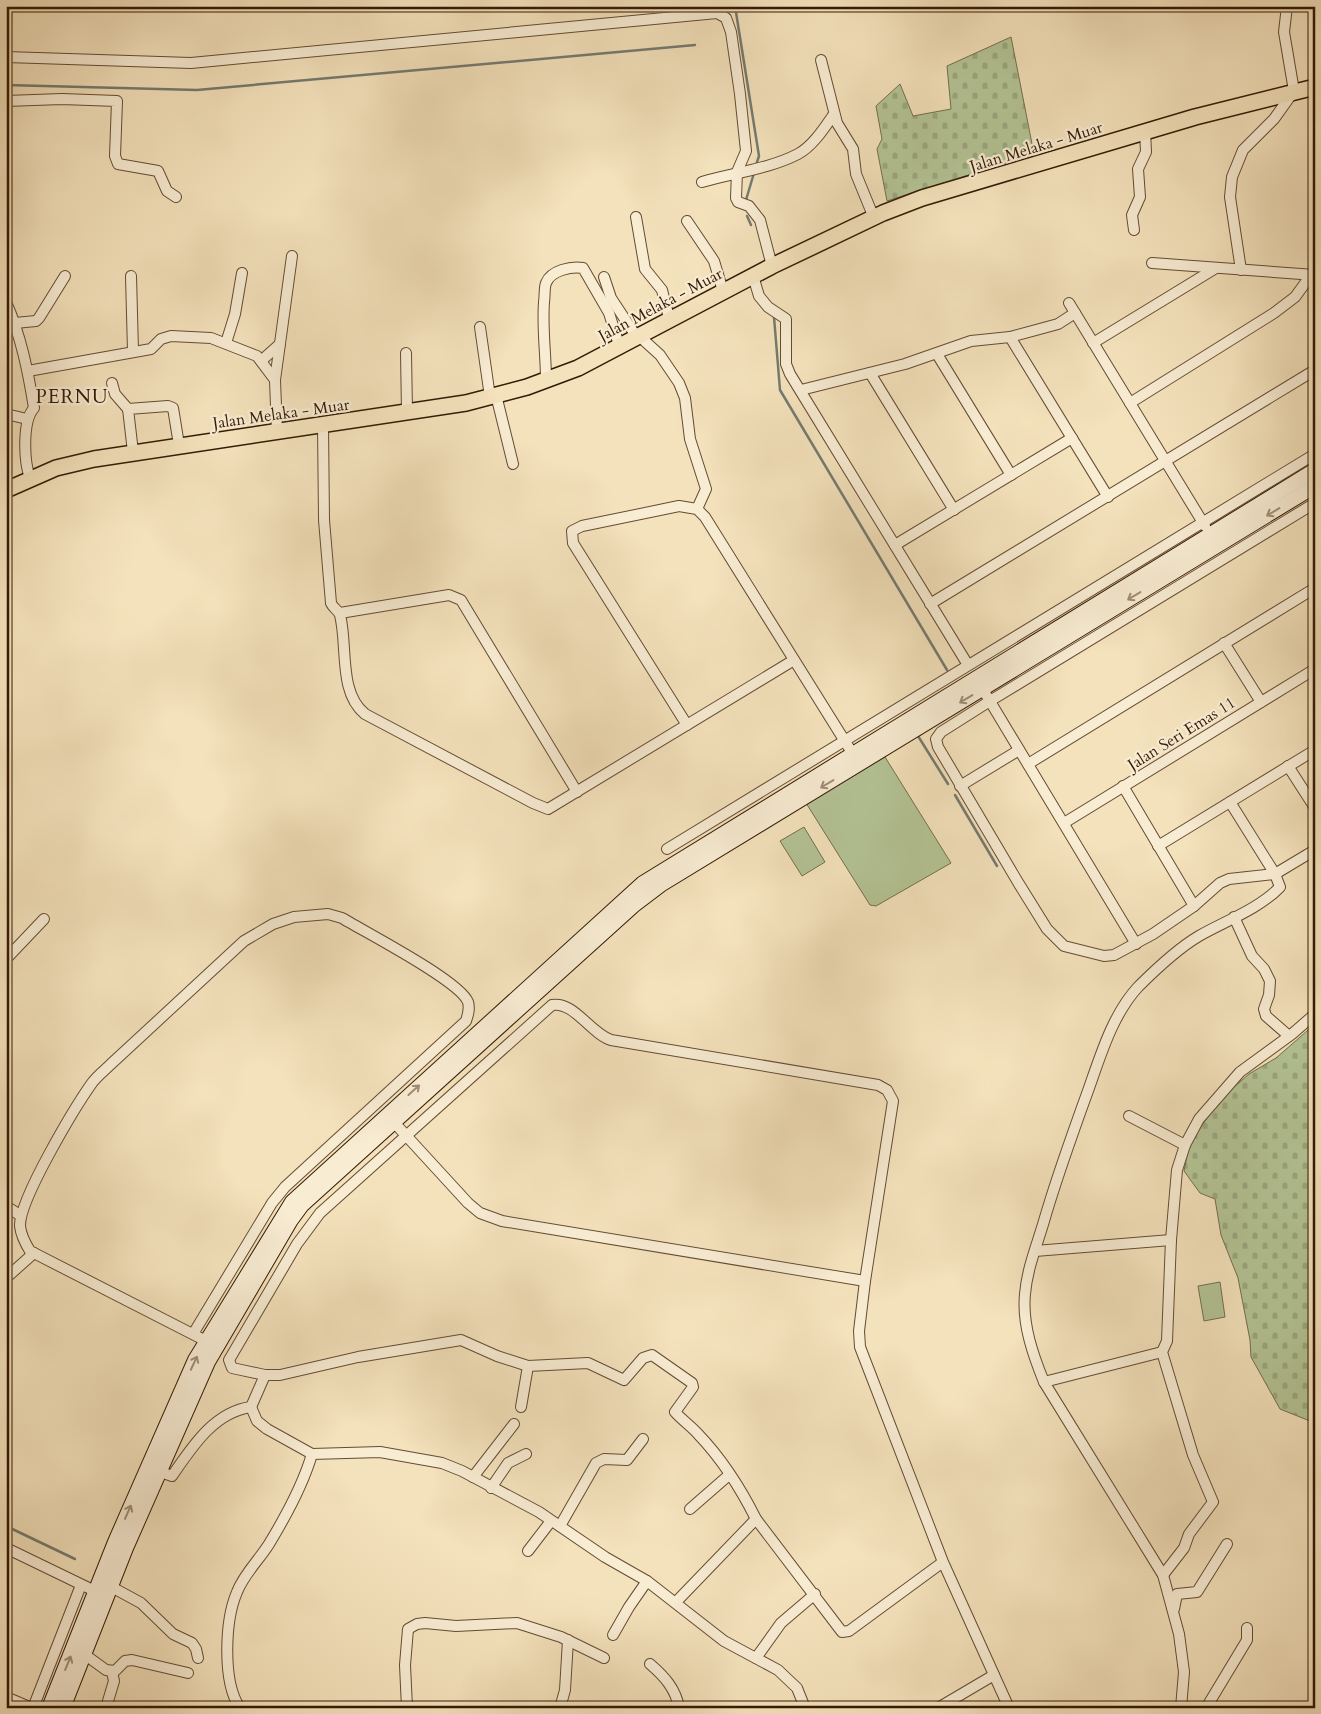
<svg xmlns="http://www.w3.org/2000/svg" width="1321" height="1714" font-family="Cardo,serif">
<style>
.green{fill:#b4c496;stroke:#746f4d}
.cemetery{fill:url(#cemetery-stones);stroke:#746f4d}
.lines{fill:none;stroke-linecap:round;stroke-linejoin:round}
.stream{stroke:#747b71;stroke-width:2.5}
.street-casing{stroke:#644c32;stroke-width:12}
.secondary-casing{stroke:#341a04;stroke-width:16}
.primary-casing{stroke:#341a04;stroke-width:18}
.street{stroke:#f8ecd3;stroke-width:10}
.secondary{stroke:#f8ecd3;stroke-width:14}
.primary{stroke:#f4e2bc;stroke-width:15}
.oneway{stroke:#a08e76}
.labels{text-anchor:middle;stroke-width:4.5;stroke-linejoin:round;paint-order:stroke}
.street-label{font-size:16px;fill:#341a04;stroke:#f8ecd3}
.quarter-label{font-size:19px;letter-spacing:1px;fill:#341a04;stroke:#f8ecd3}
</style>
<defs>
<pattern id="cemetery-stones" width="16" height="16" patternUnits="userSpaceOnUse" patternTransform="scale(1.25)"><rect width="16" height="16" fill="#b4c496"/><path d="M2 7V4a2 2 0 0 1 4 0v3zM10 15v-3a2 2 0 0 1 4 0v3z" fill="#9ba880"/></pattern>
</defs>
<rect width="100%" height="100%" fill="#f4e2bc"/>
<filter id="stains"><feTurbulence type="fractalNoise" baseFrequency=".004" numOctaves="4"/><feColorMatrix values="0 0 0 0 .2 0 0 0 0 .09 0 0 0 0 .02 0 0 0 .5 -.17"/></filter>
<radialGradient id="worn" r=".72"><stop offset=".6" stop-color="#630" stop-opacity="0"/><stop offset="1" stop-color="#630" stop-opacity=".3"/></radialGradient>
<!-- green -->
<g class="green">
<polygon points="885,757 951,863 876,906 870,905 806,803"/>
<polygon points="804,827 825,862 802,876 780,841"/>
<polygon points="1220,1282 1225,1317 1204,1321 1198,1286"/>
</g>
<!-- cemetery -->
<g class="cemetery">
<polygon points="1011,37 1034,154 887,201 877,149 882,139 876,106 900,84 913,116 951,109 947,66"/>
<polygon points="1315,1024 1315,1423 1280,1409 1251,1357 1250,1340 1238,1278 1221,1235 1215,1199 1200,1193 1184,1171 1189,1145 1218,1101 1249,1074 1276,1058"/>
</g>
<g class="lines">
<!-- stream -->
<g class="stream">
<polyline points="735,6 759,156 756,165"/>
<polyline points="6,85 197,90 695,45"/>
<polyline points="746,200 754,173"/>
<polyline points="747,216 751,225"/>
<polyline points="774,317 780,390 947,670"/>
<polyline points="920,735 918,736 948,784"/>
<polyline points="955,795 997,866"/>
<polyline points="6,1526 75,1559"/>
</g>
<!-- street casing -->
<g class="street-casing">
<g id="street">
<polyline points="6,57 191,63 717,13 726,18 731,32 740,94 746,151 737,172 736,198 738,202 749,206 760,220 772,266"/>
<polyline points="821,60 837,123 853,149 856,174 874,218"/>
<polyline points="6,101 62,99 117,101 115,156 118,164 158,171 167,191 176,197"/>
<path d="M702 182C733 173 769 169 798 154 813 146 825 127 834 114"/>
<polyline points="636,217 645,269 662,290 669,318"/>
<polyline points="687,221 714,261 723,291"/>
<polyline points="1134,230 1132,215 1140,197 1138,169 1146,152 1145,131"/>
<polyline points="1152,263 1315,275"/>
<polyline points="1241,270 1230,197 1232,177 1243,150 1274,119 1294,91 1284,32 1287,6"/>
<polyline points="131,276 133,351"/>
<polyline points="753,276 759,296 768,307 786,319 786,364 790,374 968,665"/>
<polyline points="604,277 611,298 636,336"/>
<path d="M6 302C21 336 28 371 34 408 22 421 24 462 30 478"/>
<polyline points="1069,303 1205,526"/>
<polyline points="15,323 36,321 39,318 65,276"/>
<polyline points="480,327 490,397"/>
<polyline points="638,335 660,355 679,383 685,398 690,439 706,489 697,509"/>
<polyline points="1010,337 1108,497"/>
<polyline points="226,343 235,314 242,273"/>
<polyline points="1093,343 1216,268"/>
<polyline points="406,353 407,412"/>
<polyline points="937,354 1011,475"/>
<polyline points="261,361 280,344"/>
<polyline points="28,371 151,349 161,339 171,336 211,338 257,356 275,380 277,432"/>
<polyline points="870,373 954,510"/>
<polyline points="275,380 292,256"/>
<path d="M546 381C546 354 542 329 544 302 545 297 544 288 546 283 551 270 572 266 583 268L609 313 619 345"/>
<polyline points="112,383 115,394 128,409"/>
<polyline points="801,390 905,364 971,341 1010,337 1036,330 1058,324 1075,313"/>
<polyline points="496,395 513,464"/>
<polyline points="1130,403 1274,313 1295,297 1311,275"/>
<polyline points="6,414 27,419"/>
<path d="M323 425 324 520 331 603C333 608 339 611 340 615 348 646 338 692 365 714L533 803 548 809 794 660"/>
<polyline points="133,452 128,409 168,406 173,408 179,445"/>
<polyline points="1315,503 990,701 941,732 936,739 938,747 1019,884 1047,929 1064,946 1104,956 1114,955 1153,934 1194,906 1220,883 1229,879 1275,874 1315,850"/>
<polyline points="895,545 1072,438"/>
<polyline points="930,604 1315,370"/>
<polyline points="340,613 449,595 461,600 577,792"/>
<polyline points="1224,643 1261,702"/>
<polyline points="979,683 1136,944"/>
<polyline points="687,725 573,543 572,531 582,526 679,506 697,509 705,517 856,759"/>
<polyline points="1028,764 1315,588"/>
<polyline points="1288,766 1315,808"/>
<polyline points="960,786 1019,750"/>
<polyline points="1123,786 1194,906"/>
<polyline points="1064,823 1315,669"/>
<polyline points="1158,846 1315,750"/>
<polyline points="667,849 1315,454"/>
<polyline points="1234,917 1252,956 1264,969 1270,981 1269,995 1264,1009 1266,1016 1289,1036"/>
<polyline points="6,959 44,919"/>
<polyline points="1129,1116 1185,1145"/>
<polyline points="390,1118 468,1203 480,1213 502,1221 865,1281"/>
<polyline points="6,1206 21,1216"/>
<polyline points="1035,1251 1171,1240"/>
<polyline points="6,1278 34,1253"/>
<path d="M193 1334 272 1203 285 1187 466 1021C468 1015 470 1009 468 1002 460 981 365 932 342 918L328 914 294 917 273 924 244 941 111 1064C105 1070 97 1076 92 1083 75 1107 19 1200 20 1226 21 1235 25 1243 30 1251L212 1344"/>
<polyline points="1044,1382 1162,1352"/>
<polyline points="251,1407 257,1421 267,1429 312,1454 380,1452 442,1463 462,1471 539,1512 605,1557 647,1581 724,1641 778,1670 797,1688 805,1708"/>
<polyline points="251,1407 265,1375"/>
<polyline points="521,1407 528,1366"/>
<path d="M158 1471 172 1476C192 1447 214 1412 251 1407"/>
<polyline points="473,1477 514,1424"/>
<polyline points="491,1488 508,1463 526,1454"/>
<polyline points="690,1509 729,1475"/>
<polyline points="560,1526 596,1463 604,1459 627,1460 643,1439"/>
<polyline points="6,1548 101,1594"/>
<polyline points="528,1551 551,1521"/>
<path d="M943 1562 849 1631 842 1632 756 1519C741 1489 721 1458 698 1434 691 1426 682 1420 675 1412L693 1387 692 1383 652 1355 643 1358 624 1380 588 1363 528 1366 497 1356 461 1340 358 1357 280 1375H265L232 1368 229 1360 297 1244 320 1213 552 1005C574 1001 590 1033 611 1040L878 1085 887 1090 893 1101 865 1281 859 1331 860 1347 943 1562 1009 1708"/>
<polyline points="1163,1575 1184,1548 1189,1534 1213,1502 1193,1455 1162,1352 1167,1341 1171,1240 1177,1170 1185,1145 1199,1119 1240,1072 1292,1034 1315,1014"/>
<polyline points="106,1584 141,1603 173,1634 192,1643 196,1649 198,1658"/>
<polyline points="676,1602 756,1519"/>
<polyline points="1174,1609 1177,1594 1197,1592 1227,1544"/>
<polyline points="613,1635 629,1607 647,1581"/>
<polyline points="84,1654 106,1670 115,1671 125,1661 132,1660 188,1673"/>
<polyline points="756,1658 781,1623 815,1594"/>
<path d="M650 1664C664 1676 676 1689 679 1708"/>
<polyline points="6,1697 32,1708"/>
<polyline points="108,1701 114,1681 112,1672"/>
<polyline points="33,1708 81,1585"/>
<path d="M240 1708C222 1682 225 1620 237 1592 244 1574 259 1560 269 1544 286 1516 303 1485 312 1454"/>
<polyline points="407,1708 405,1665 408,1629 417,1624 425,1623 456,1626 517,1623 561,1637 604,1658"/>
<polyline points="560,1708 565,1690 568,1640"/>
<polyline points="938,1708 994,1675"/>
<path d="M1181 1708 1184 1672 1179 1634 1163 1575 1044 1382C1033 1355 1022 1324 1025 1294 1027 1269 1037 1245 1044 1221 1057 1176 1073 1132 1089 1088 1101 1054 1113 1014 1138 987 1156 969 1177 949 1199 936 1225 921 1259 909 1280 887L1275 874 1230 802"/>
<polyline points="1206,1708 1247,1640 1247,1628"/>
</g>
</g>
<!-- secondary casing -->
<g class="secondary-casing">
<g id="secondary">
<polyline points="49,1708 115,1542 195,1360 292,1202 643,883 1315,470"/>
<polyline points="63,1708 126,1548 208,1362 291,1220 302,1205 633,906 662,884 1315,486"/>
</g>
</g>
<!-- primary casing -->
<g class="primary-casing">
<polyline id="primary" points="6,490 56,468 94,459 466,403 527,387 578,368 772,266 883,213 922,198 1195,117 1315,87"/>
</g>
<!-- street -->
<use href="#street" class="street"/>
<!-- secondary -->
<use href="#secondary" class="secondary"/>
<!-- primary -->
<use href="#primary" class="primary"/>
</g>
<!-- one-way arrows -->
<defs><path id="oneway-shaft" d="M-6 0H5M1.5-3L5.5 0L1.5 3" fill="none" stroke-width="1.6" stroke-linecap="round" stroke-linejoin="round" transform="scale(1.25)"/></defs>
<g class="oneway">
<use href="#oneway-shaft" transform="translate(1273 512) rotate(149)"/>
<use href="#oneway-shaft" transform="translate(1134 596) rotate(149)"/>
<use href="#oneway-shaft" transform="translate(966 699) rotate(149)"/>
<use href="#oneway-shaft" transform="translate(827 784) rotate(149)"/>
<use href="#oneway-shaft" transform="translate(414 1090) rotate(-42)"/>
<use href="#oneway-shaft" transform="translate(194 1363) rotate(-65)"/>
<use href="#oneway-shaft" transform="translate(128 1512) rotate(-66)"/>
<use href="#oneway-shaft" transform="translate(68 1663) rotate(-68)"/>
</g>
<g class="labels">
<!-- street labels -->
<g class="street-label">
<text transform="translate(1036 146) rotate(-17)" y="6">Jalan Melaka - Muar</text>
<text transform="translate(660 304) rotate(-28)" y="6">Jalan Melaka - Muar</text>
<text transform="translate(281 413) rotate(-8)" y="6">Jalan Melaka - Muar</text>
<text transform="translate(1181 733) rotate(-32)" y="6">Jalan Seri Emas 11</text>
</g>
<!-- quarter labels -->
<g class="quarter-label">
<text x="72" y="403">PERNU</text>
</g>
</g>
<!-- margin -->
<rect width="1321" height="1714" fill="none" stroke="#f4e2bc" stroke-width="25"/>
<rect x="8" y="8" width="1306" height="1699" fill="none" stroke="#341a04" stroke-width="2.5"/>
<rect x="12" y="12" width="1296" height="1689" fill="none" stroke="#341a04"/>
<rect width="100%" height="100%" filter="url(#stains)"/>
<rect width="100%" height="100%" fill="url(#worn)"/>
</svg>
